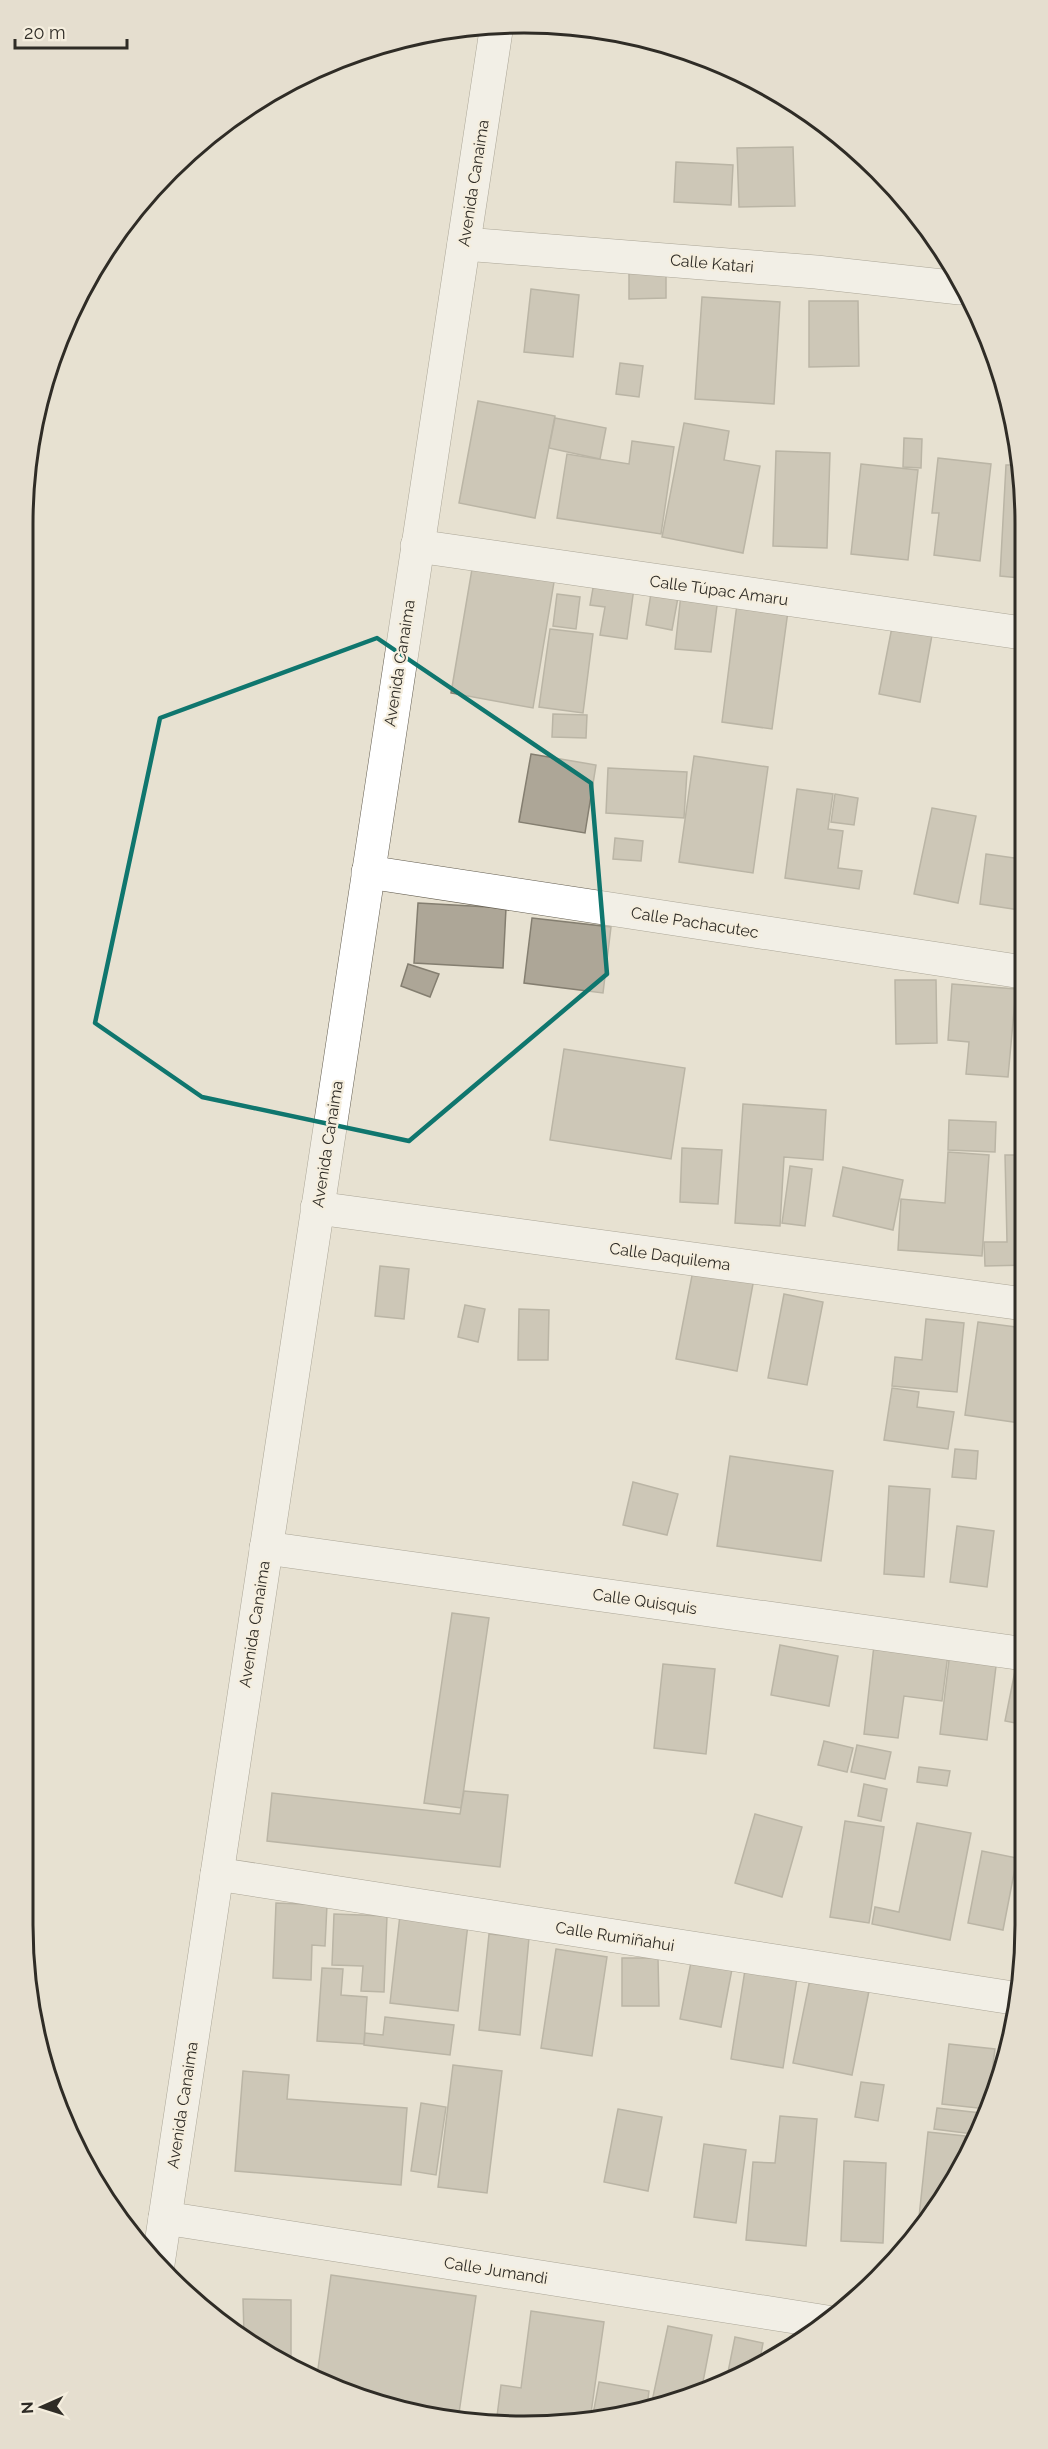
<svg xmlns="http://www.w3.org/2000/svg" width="1048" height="2449" font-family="Raleway,sans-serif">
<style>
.building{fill:#ada697;stroke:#847e70;stroke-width:1.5}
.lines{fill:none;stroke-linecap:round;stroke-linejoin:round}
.street-casing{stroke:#635d50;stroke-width:34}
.street{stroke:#fff;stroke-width:33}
.marked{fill:none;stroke:#0f766e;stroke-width:4.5;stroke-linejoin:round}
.labels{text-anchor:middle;stroke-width:4.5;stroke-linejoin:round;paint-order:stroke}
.street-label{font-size:16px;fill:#2f2c26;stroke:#f5eede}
.rim{fill:none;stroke:#2f2c26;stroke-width:3}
</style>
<rect width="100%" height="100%" fill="#e7e1d1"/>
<!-- building -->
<g class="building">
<polygon points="555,26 590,27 677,49 554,33"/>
<polygon points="793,147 795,206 739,207 737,148"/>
<polygon points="676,162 733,165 731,205 674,202"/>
<polygon points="629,268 666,269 666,298 629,299"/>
<polygon points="531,289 579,295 573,357 524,352"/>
<polygon points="702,297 780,302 774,404 695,399"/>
<polygon points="809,301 858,301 859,366 809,367"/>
<polygon points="620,363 643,366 639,397 616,394"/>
<polygon points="478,401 555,416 535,518 459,503"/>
<polygon points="555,418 606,428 600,459 549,448"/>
<polygon points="684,423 729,431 724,460 760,466 743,553 662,537"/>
<polygon points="904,438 922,439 921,468 903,467"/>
<polygon points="632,441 674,447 661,534 557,518 567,454 629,464"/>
<polygon points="776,451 830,453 827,548 773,546"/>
<polygon points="938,458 991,464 980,561 934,555 939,513 932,513"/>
<polygon points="861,464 918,470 908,560 851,554"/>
<polygon points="1006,465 1021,465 1022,578 1000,576"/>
<polygon points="473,563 555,576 533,708 451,693"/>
<polygon points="594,582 634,588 627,639 600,635 605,607 590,605"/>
<polygon points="652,587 679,592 672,630 646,625"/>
<polygon points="557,594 580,597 576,629 553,626"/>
<polygon points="681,594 718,598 711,652 675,649"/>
<polygon points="737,604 788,611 772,729 722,722"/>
<polygon points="892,627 932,635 920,702 879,694"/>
<polygon points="550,629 593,634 583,713 539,707"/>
<polygon points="553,714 587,715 586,738 552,737"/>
<polygon points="531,754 596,765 585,833 519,822"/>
<polygon points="694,756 768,767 753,873 679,862"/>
<polygon points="608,768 687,772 684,818 606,813"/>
<polygon points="797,789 833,794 828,829 843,831 838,868 862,871 859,889 785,878"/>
<polygon points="835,794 858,798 854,825 831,822"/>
<polygon points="932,808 976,816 958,903 914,894"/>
<polygon points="615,838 643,841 641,861 613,859"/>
<polygon points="986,854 1022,859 1019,910 980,904"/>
<polygon points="418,903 506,908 503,968 414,963"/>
<polygon points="532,918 611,927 603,993 524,983"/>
<polygon points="408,964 439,974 430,997 401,986"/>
<polygon points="895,980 936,980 937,1043 896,1044"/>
<polygon points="952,984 1016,989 1008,1077 966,1074 969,1042 948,1040"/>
<polygon points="564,1049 685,1068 671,1159 550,1140"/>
<polygon points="743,1104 826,1110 823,1160 784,1157 780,1226 735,1223"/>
<polygon points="949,1120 996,1122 995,1152 948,1150"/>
<polygon points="682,1148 722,1150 718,1204 680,1202"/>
<polygon points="948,1152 989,1155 982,1256 898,1250 901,1199 945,1203"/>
<polygon points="1005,1155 1023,1155 1024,1265 985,1266 984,1242 1007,1242"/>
<polygon points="790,1166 812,1169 805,1226 782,1223"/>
<polygon points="843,1167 903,1180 893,1230 833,1216"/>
<polygon points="695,1260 755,1273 737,1371 676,1359"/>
<polygon points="380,1266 409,1269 404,1319 375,1316"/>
<polygon points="784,1294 823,1302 807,1385 768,1378"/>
<polygon points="465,1305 485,1309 478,1342 458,1337"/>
<polygon points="519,1309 549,1310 548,1360 518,1360"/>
<polygon points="926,1319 964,1323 957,1392 892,1386 895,1357 922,1360"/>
<polygon points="978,1322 1024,1328 1024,1389 1019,1423 965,1415"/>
<polygon points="892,1388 919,1392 917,1407 954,1412 948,1449 884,1440"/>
<polygon points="955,1449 978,1451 976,1479 952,1477"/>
<polygon points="730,1456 833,1471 821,1561 717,1546"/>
<polygon points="633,1482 678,1494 667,1535 623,1525"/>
<polygon points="889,1486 930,1489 924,1577 884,1574"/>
<polygon points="957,1526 994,1531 987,1587 950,1582"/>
<polygon points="1024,1526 1025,1597 1018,1597"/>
<polygon points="452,1613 489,1618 461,1808 424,1803"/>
<polygon points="780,1645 838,1656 829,1706 771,1695"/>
<polygon points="874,1645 948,1654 942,1701 904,1696 898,1738 864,1734"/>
<polygon points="950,1652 997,1658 987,1740 940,1734"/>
<polygon points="663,1664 715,1669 706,1754 654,1748"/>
<polygon points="1015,1671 1025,1673 1025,1725 1005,1721"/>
<polygon points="824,1741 853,1748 847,1772 818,1765"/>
<polygon points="857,1745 891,1752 885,1779 851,1772"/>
<polygon points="919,1767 950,1771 947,1786 917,1782"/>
<polygon points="864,1784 887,1789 881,1821 858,1816"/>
<polygon points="464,1791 508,1795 500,1867 267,1841 272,1793 460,1814"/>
<polygon points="755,1814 802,1827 782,1897 735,1883"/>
<polygon points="845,1821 884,1827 869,1923 830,1917"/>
<polygon points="917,1823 971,1833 950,1940 872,1924 875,1907 899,1912"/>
<polygon points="982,1851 1017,1858 1003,1930 968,1923"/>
<polygon points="276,1903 327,1905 325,1946 312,1945 311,1980 273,1978"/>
<polygon points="334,1914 387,1916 384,1992 361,1991 363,1966 332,1965"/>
<polygon points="400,1915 468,1924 458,2011 390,2003"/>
<polygon points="489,1934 529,1938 520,2035 479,2030"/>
<polygon points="556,1949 607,1957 592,2056 541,2048"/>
<polygon points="622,1958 658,1958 659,2006 622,2006"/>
<polygon points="691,1962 732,1969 721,2027 680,2019"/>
<polygon points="322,1968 343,1969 341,1995 367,1997 364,2044 317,2041"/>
<polygon points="745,1970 797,1978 783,2068 731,2059"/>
<polygon points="810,1979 869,1991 852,2075 793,2063"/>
<polygon points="385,2017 454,2025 450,2055 364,2045 365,2033 383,2035"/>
<polygon points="949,2044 995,2049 987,2109 942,2104"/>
<polygon points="453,2065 502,2071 487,2193 438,2187"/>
<polygon points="243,2071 289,2075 287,2099 407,2108 401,2185 235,2171"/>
<polygon points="861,2082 884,2085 878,2121 855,2117"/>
<polygon points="421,2103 446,2107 436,2175 411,2171"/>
<polygon points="937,2108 981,2113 980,2122 973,2134 934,2129"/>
<polygon points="618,2109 662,2117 648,2191 604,2182"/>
<polygon points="780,2116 817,2119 806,2246 746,2240 753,2162 775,2163"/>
<polygon points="928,2132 965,2136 963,2154 922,2231 917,2236"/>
<polygon points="704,2144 746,2150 736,2223 694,2217"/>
<polygon points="844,2161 886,2163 883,2243 841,2241"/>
<polygon points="331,2275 476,2296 458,2420 427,2417 317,2376"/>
<polygon points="243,2299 291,2300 291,2356 269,2356 244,2335"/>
<polygon points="531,2311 604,2322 590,2420 562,2423 538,2419 537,2425 524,2426 496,2424 501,2385 521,2388"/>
<polygon points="668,2326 712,2335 702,2387 651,2406"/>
<polygon points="735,2337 763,2343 759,2365 727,2377"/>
<polygon points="599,2382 649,2391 647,2407 621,2417 592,2420"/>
</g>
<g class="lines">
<!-- street casing -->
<g class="street-casing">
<g id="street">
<polyline points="464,244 816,272 960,288"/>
<polyline points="417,546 1022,633"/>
<polyline points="368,872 1023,972"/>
<polyline points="317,1208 1024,1304"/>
<polyline points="266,1548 1025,1654"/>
<polyline points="217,1874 1013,1998"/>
<polyline points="165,2218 827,2322"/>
<polyline points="158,2264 497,24"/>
</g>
</g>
<!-- street -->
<use href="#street" class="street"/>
</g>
<!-- marked area -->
<path d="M0 0H1048V2449H0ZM377 638 591 783 607 974 409 1141 202 1097 95 1023 160 718Z" fill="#e7e1d1" fill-opacity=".55" fill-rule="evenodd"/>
<path class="marked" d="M377 638 591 783 607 974 409 1141 202 1097 95 1023 160 718Z"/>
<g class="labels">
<!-- street labels -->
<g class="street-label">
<text transform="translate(473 183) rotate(-81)" y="6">Avenida Canaima</text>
<text transform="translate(712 263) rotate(5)" y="6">Calle Katari</text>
<text transform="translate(719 590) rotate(8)" y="6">Calle Túpac Amaru</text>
<text transform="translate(399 663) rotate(-81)" y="6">Avenida Canaima</text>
<text transform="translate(695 922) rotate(9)" y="6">Calle Pachacutec</text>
<text transform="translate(327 1144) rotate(-81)" y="6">Avenida Canaima</text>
<text transform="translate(670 1256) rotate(8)" y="6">Calle Daquilema</text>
<text transform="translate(645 1601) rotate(8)" y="6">Calle Quisquis</text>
<text transform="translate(254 1624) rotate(-81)" y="6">Avenida Canaima</text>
<text transform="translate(615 1936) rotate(9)" y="6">Calle Rumiñahui</text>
<text transform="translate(182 2105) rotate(-81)" y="6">Avenida Canaima</text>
<text transform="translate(496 2270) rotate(9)" y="6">Calle Jumandi</text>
</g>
</g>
<!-- crop -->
<path d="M0 0H1048V2449H0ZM524 33H524A491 491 0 0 1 1015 524V1925A491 491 0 0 1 524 2416H524A491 491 0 0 1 33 1925V524A491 491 0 0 1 524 33Z" fill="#e5decf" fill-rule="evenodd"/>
<path class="rim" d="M524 33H524A491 491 0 0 1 1015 524V1925A491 491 0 0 1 524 2416H524A491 491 0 0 1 33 1925V524A491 491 0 0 1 524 33Z"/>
<!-- north arrow -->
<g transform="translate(42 2407) rotate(267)" stroke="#f5eede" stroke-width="4.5" paint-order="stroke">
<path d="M0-4.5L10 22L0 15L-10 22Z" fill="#2f2c26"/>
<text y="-9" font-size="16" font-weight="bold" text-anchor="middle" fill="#2f2c26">N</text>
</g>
<!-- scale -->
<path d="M15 39v9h112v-9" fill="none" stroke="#2f2c26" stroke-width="3"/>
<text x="24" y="39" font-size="18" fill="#2f2c26" stroke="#f5eede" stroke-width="4.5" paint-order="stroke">20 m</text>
</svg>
